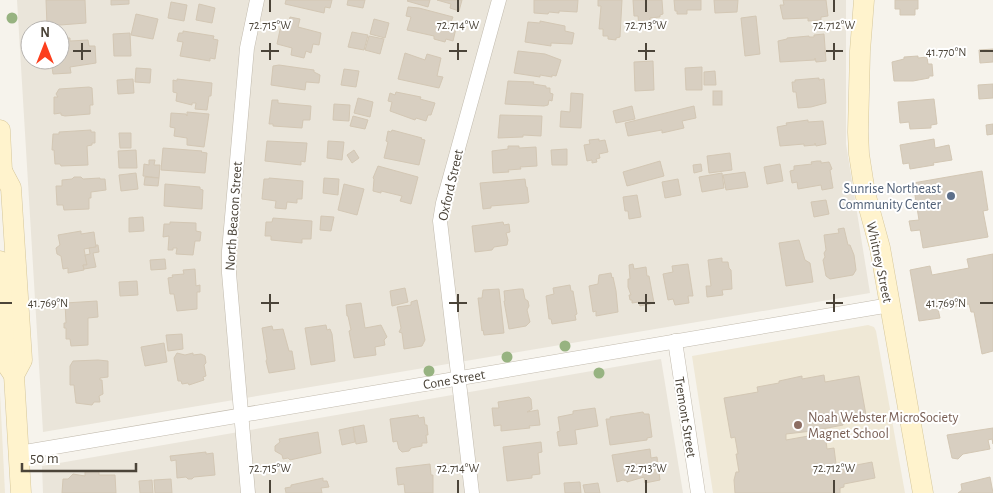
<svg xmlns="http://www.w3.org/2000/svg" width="993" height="493" font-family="'Alegreya Sans',sans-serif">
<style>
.residential{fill:#eae5da;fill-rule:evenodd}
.education{fill:#efe8d6}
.building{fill:#d8cfc1;stroke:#d3c7b4}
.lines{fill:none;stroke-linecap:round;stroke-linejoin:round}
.street-casing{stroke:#c2bbae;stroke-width:15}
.secondary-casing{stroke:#d6c79b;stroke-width:21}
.street{stroke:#fff;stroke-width:14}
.secondary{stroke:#fff3cd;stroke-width:20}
.tree{fill:#97b381}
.ticks{fill:none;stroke:#4b4439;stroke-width:2}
.service-dot{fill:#5c6f8a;stroke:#fff;stroke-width:2}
.education-dot{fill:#8d6e63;stroke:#fff;stroke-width:2}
.labels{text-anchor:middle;stroke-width:4;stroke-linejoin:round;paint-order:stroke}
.street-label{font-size:14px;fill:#4b4439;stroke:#fff}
.service-label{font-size:14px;fill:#4e5e75;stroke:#fff;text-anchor:end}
.education-label{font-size:14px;fill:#785e54;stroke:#fff;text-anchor:start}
.ticks-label{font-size:12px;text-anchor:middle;fill:#4b4439;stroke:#fff;stroke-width:4;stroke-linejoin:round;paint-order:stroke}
</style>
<rect width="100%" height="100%" fill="#f6f3ec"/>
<!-- residential -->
<g class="residential">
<path d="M17 0H846V144L870 293 43 432ZM30 30H60V60H30Z"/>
<polygon points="661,359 683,493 43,493 42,466"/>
</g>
<!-- education -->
<g class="education">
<polygon points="868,325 874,327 876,331 905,493 713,493 692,356"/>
<polygon points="0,392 5,493 0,493"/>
</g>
<!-- building -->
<g class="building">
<polygon points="46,0 85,0 86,23 47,26"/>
<polygon points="111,0 129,0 129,4 111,5"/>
<polygon points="286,0 332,0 330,8 325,7 324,13 285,4"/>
<polygon points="348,0 365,0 363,8 347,5"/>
<polygon points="408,0 430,0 428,7 407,1"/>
<polygon points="437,0 462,0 459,11 450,8 451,4"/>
<polygon points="534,0 578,0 577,12 559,11 559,13 549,12 548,14 534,13"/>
<polygon points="598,0 622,0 620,37 616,38 616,40 608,39 608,36 603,36 603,29 599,29 601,6 598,6"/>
<polygon points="633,0 662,0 663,14 660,15 660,17 650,18 650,26 639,27 638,16 634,16"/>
<polygon points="674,0 701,0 701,10 687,10 687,14 677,14 677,11 675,11"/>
<polygon points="714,0 738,0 737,12 715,13"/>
<polygon points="783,0 826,0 828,16 821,17 821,20 808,21 808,18 783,19 780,5 784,5"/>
<polygon points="895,0 918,0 918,9 915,9 915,15 900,15 900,9 895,9"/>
<polygon points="171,2 187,5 184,21 168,18"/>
<polygon points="199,4 215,8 212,23 196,20"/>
<polygon points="408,7 419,8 453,17 451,22 457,24 453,41 446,39 445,42 434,39 434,36 407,30 411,17 406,16"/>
<polygon points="136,14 158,19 153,39 131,35"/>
<polygon points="756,16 760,54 745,56 741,18"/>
<polygon points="290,17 300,19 298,27 321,33 319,45 313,44 311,53 306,51 304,58 291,55 292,48 277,44 281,25 288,25"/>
<polygon points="374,19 389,23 385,38 370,34"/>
<polygon points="540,21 565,26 565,31 574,33 572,44 551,43 551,46 525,42 528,22 540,23"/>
<polygon points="183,31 214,36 213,39 218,40 215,59 210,58 210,61 180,56 183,42 177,41 179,33 183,33"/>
<polygon points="352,32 368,35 364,50 348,47"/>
<polygon points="130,33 131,56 114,56 113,34"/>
<polygon points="824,34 826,61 816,62 815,58 815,60 780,62 778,41 787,39 787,38 809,36 809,37 814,37 814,35"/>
<polygon points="369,36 384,39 380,54 365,50"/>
<polygon points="60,38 70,38 70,41 88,40 89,46 95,46 96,63 70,67 71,73 53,74 51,60 60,60"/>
<polygon points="993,49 993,62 980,63 979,50"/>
<polygon points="518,51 545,54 561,60 556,76 552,75 552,77 540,75 540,77 514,73"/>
<polygon points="405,53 425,60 427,54 441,58 437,76 443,77 439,88 398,79"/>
<polygon points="918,56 918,58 927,57 928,64 932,64 933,76 929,76 929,78 913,81 894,81 892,62 904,59 904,57"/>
<polygon points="653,61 654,90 635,91 634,62"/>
<polygon points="279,65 314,70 314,72 320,75 319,83 306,82 305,90 271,85 273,66"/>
<polygon points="702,67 702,90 686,90 685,68"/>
<polygon points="136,68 151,69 150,83 135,82"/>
<polygon points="344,69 359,71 356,87 341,85"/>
<polygon points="715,71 716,85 704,85 704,72"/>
<polygon points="819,78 819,80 824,79 826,103 811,107 798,108 796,92 793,92 792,82 795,82 795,80"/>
<polygon points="133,79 134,93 118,94 117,80"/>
<polygon points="177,79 212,83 211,96 209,96 207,110 195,109 196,103 192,103 192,105 176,101 177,93 173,92 173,80 177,81"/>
<polygon points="508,81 534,82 533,84 546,86 546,88 550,88 550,93 553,94 552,101 549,100 548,105 544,106 505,104"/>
<polygon points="993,84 993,98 979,99 978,85"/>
<polygon points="89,87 92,88 93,105 90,105 90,114 65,116 61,115 61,113 54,114 54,97 58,97 56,94 59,89"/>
<rect x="713" y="91" width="9" height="14"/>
<polygon points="396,92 421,97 420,99 435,103 431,115 428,115 426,121 416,118 415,120 390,111 392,102 388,101 390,93 395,95"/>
<polygon points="571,93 583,94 581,128 560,127 561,111 570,112"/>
<polygon points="358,98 373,102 370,117 354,113"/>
<polygon points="934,99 937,124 931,125 931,128 910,129 909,122 900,123 898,102"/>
<polygon points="272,100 278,100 278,103 311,106 310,120 303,120 302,128 273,126 273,124 269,124"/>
<polygon points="334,104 350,105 349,121 333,120"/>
<polygon points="632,106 635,119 616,123 613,111"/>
<polygon points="694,106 696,118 682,121 684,128 662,133 662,130 628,136 625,123"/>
<polygon points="187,112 209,114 204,147 187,145 187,138 174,136 175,128 170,127 171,113 186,114 187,116"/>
<polygon points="500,115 542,116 541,136 523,135 523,137 498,138"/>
<polygon points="353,116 368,120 365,129 350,126"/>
<polygon points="808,120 808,122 823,121 826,144 816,146 815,143 815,145 804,146 804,144 780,146 777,127 787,125 786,123"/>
<polygon points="993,124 993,134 987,135 986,125"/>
<polygon points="91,130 91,132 95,132 95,143 92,143 92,145 87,146 88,165 61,166 60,164 55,164 54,150 52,150 53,134 59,134 59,132"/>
<polygon points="392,130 422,138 421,139 425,140 419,165 384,158 388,142 386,141 388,131 391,132"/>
<polygon points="119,133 131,133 131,148 120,148"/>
<polygon points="599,139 599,141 605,140 608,152 599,154 600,158 596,159 597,162 592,163 592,160 587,161 584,145 590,144 589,140"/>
<polygon points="934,139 935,148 949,145 952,160 933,163 934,165 910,169 909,163 903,164 900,145"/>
<polygon points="267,141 307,143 305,162 301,161 301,165 265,161"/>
<polygon points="328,141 344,142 342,160 327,158"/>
<polygon points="508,146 519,146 519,148 536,147 537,166 520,167 521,169 508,170 509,172 493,173 492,151 508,149"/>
<polygon points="163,148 202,151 201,152 207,153 205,173 161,170"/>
<polygon points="567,149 567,165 552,165 551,150"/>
<polygon points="136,150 137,168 119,168 118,151"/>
<polygon points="354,150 359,158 352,163 347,155"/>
<polygon points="730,153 732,170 709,173 707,156"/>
<polygon points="149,160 155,160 154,165 160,165 159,178 143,176 144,164 149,165"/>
<polygon points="660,161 664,176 627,186 623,172"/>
<polygon points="817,161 821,161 821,163 829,162 830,164 832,169 830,170 833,188 822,190 821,185 798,189 797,182 792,183 790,171 794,170 794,166 812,164 811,162"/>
<polygon points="701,164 702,171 694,173 693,165"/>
<polygon points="780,164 783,181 767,184 764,167"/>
<polygon points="378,166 418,177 411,204 400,201 402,196 381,191 381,193 373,191 374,179 373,178"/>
<polygon points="982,171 988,210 983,211 988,237 923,248 920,230 911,231 909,221 919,220 913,183"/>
<polygon points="745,172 748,187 726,190 723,175"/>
<polygon points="136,173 138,189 121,191 119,175"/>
<polygon points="722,173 724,188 702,192 699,177"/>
<polygon points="74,177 81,177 83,179 100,178 100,179 105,179 106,190 91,192 91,198 89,198 89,209 64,210 63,205 57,205 56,186 62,186 62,180 72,179"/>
<polygon points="145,177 159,178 158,186 144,185"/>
<polygon points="269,178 303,181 302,199 297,199 297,203 287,202 286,209 275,208 276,201 262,199 264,179 269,179"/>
<polygon points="324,178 339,179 338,195 323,193"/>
<polygon points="525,179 526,187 527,187 529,202 527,203 491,206 491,208 483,209 480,183"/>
<polygon points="678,179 681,195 665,198 662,182"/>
<polygon points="165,184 200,187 200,189 203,190 202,209 164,206"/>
<polygon points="344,184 364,189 357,215 338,210"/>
<polygon points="637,195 641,217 629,219 628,211 625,211 623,197"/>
<polygon points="826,200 829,214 814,217 811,202"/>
<polygon points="321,216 334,217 331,231 320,230"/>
<polygon points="143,217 144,231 129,232 129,218"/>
<polygon points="273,218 312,221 311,239 302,239 302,243 271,240 271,236 265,236 266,222 272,222"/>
<polygon points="170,222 196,223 196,231 201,232 200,241 195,241 193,255 176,254 177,248 173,248 173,250 168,250 169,236 163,237 164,224 170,224"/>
<polygon points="503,222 504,225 509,224 510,232 506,233 508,240 507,245 494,247 492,250 475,252 472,226"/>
<polygon points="844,228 848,245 850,245 854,255 856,270 853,275 830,279 826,276 823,260 825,257 824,253 826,250 824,235 839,233 838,229"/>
<polygon points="81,231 81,234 94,232 96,247 84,249 87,265 83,265 84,270 68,273 68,268 63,269 61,256 57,254 56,248 60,245 58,235"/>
<polygon points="799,240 805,260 810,263 813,282 786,286 779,243"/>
<polygon points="96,245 98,245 99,252 93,253 96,267 84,269 83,265 87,265 85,255 90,254 89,248 96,247"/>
<polygon points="993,254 993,351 982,354 974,312 971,312 969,304 938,309 940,318 919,321 910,270 930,266 932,275 969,268 967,259"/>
<polygon points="722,258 722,262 728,262 729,268 731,270 732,289 722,290 723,295 707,297 706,286 711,286 708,260"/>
<polygon points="165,259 166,269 151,270 150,260"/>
<polygon points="633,264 634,269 646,267 647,276 649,276 654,303 640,306 639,302 632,303 632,300 630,300 629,295 631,295 628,287 628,279 630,279 629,265"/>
<polygon points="688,264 693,296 688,296 689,303 675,305 673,299 668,300 663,274 673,272 672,266"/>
<polygon points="195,269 196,286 200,285 200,292 197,292 197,309 177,311 174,294 170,294 168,278 173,277 172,275 184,274 183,270"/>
<polygon points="611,273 612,278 613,277 616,291 618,312 596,316 596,311 593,312 589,286 598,284 599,275"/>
<polygon points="137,281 138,295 120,296 119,282"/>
<polygon points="570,285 571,291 573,291 577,314 575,315 576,320 552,324 551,319 549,319 546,296 554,294 553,288"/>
<polygon points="405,288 408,302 392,306 390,291"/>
<polygon points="499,289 504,333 484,335 483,330 482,331 478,298 482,298 483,290"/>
<polygon points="519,289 523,289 525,299 528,301 529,306 527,310 530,322 526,326 509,329 504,301 505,301 504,291"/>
<polygon points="417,300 425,340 422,346 404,349 402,333 399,332 401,328 397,307 411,305 411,302"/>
<polygon points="97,301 98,317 88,318 88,345 71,346 70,339 66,339 66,328 64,328 64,323 66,323 65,303"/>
<polygon points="361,303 365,328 381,325 387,337 384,340 385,345 375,347 376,355 354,358 349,331 351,330 348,316 347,316 346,305"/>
<polygon points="326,325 327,330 330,329 332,334 335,361 311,365 305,328"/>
<polygon points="272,326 273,330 283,329 289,351 292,351 295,369 269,373 266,361 267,359 262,328"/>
<polygon points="182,334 183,349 168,351 166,335"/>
<polygon points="164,343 167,362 145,366 141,347"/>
<polygon points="177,353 185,355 193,353 193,355 201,354 205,356 206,363 204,365 206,376 203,377 204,380 189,385 188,383 182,384 181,381 178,381 174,358"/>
<polygon points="73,361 98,360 108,361 108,377 100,378 100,380 102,380 103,394 99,396 100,402 94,402 92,405 76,403 74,385 70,385 70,366"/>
<polygon points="824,375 825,382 859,376 866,415 842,419 843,425 812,431 786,434 786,440 825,433 827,449 834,448 836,464 840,463 841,468 872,462 875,478 844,484 844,487 840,488 840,493 735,493 734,480 736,472 739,472 736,454 738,454 735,437 731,438 724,398 758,392 757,387 779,383 779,381 802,376 802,379"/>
<polygon points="529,397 531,399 532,409 527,412 538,410 540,425 529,426 530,428 501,431 501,425 494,426 492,408 499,408 498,402"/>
<polygon points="595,408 598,426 575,430 577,444 559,446 557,432 560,431 558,417 573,414 573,411"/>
<polygon points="643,412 644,414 649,414 652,437 647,438 647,440 610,445 606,419 610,419 610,417"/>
<polygon points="418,415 419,418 424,417 425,425 427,425 428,435 426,435 427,443 422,443 422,446 411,448 409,451 402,452 399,449 397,441 393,442 390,419"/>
<polygon points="364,425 367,442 356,444 353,427"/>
<polygon points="353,427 355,442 342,445 339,430"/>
<polygon points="993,428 993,444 992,439 988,440 990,449 963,454 958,459 952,458 947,435"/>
<polygon points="318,432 321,453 290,460 288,458 283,459 282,455 275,451 275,446 280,442 279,439"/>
<polygon points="541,442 542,452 538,453 540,474 532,475 532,478 507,481 503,447"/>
<polygon points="650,449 651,458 657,457 660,480 645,483 644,477 627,482 627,481 623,480 617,482 612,455"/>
<polygon points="206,452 206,454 213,453 215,475 194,477 192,479 188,479 186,477 177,478 176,460 171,461 170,456"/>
<polygon points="430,464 431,475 433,475 433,493 405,493 404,484 398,485 396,468"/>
<polygon points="99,471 99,475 115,475 116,493 62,493 63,479 68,479 73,474 85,476 85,472"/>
<polygon points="990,477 993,493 958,493 962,490 961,484"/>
<polygon points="323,478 323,481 327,481 329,487 321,488 322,493 286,493 285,488 291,487 291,485"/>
<polygon points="171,479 172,493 155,493 154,480"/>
<polygon points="152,480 153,493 140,493 139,481"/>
<polygon points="580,482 581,493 565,493 564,483"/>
<polygon points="598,483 600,493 585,493 583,485"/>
</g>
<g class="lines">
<!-- street casing -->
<g class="street-casing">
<g id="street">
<polyline points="675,341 698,493"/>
<polyline points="19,453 890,305"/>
<polyline points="248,493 229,273 229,251 247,48 257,0"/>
<polyline points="472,493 440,221 443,203 499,0"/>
</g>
</g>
<!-- secondary casing -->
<g class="secondary-casing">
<g id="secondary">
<polyline points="864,0 860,51 858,132 859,154 865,193 880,248 923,493"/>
<polyline points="0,130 2,171 0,177"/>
<polyline points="2,171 11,188 22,360 14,375 21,493"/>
<polyline points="0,261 5,362 14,375"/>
</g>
</g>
<!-- street -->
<use href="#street" class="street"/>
<!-- secondary -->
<use href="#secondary" class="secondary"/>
</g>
<!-- trees -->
<g class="tree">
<circle cx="12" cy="18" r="5.5"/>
<circle cx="565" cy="346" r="5.5"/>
<circle cx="507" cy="357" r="5.5"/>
<circle cx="429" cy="371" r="5.5"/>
<circle cx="599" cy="373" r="5.5"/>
</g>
<!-- ticks -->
<path class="ticks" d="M270 0V12M458 0V12M646 0V12M834 0V12M82 43V60M270 43V60M458 43V60M646 43V60M834 43V60M73 51H91M261 51H279M449 51H467M638 51H655M826 51H843M980 51H993M270 294V312M458 294V312M646 294V312M834 294V312M0 303H12M261 303H279M449 303H467M638 303H655M826 303H843M980 303H993M270 480V493M458 480V493M646 480V493M834 480V493"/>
<!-- markers -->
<circle class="service-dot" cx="951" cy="196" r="5"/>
<circle class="education-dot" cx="798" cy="425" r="5"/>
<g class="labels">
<!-- street labels -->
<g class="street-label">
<text transform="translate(450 185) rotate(-77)" y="5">Oxford Street</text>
<text transform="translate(233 216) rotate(-86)" y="5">North Beacon Street</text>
<text transform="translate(880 262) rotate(78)" y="5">Whitney Street</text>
<text transform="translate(454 379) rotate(-10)" y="5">Cone Street</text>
<text transform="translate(686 417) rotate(81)" y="5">Tremont Street</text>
</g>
<!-- service labels -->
<g class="service-label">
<text x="941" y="193">Sunrise Northeast<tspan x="941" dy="16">Community Center</tspan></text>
</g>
<!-- education labels -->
<g class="education-label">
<text x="808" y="422">Noah Webster MicroSociety<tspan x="808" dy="16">Magnet School</tspan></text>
</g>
</g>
<g class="ticks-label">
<text x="270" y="29">72.715°W</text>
<text x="458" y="29">72.714°W</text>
<text x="646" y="29">72.713°W</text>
<text x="834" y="29">72.712°W</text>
<text x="946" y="56">41.770°N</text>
<text x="48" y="307">41.769°N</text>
<text x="946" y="307">41.769°N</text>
<text x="270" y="472">72.715°W</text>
<text x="458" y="472">72.714°W</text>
<text x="646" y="472">72.713°W</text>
<text x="834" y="472">72.712°W</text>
</g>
<!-- north arrow -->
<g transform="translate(45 45)"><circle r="24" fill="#ffffff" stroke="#b7b4b0"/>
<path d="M0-4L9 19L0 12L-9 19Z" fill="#fc3f1d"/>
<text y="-8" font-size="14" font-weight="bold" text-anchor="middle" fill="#4b4439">N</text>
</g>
<!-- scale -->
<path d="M22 463v8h114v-8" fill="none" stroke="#4b4439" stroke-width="2.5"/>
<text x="30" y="463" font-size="15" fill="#4b4439" stroke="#ffffff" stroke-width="4" paint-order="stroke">50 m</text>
</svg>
